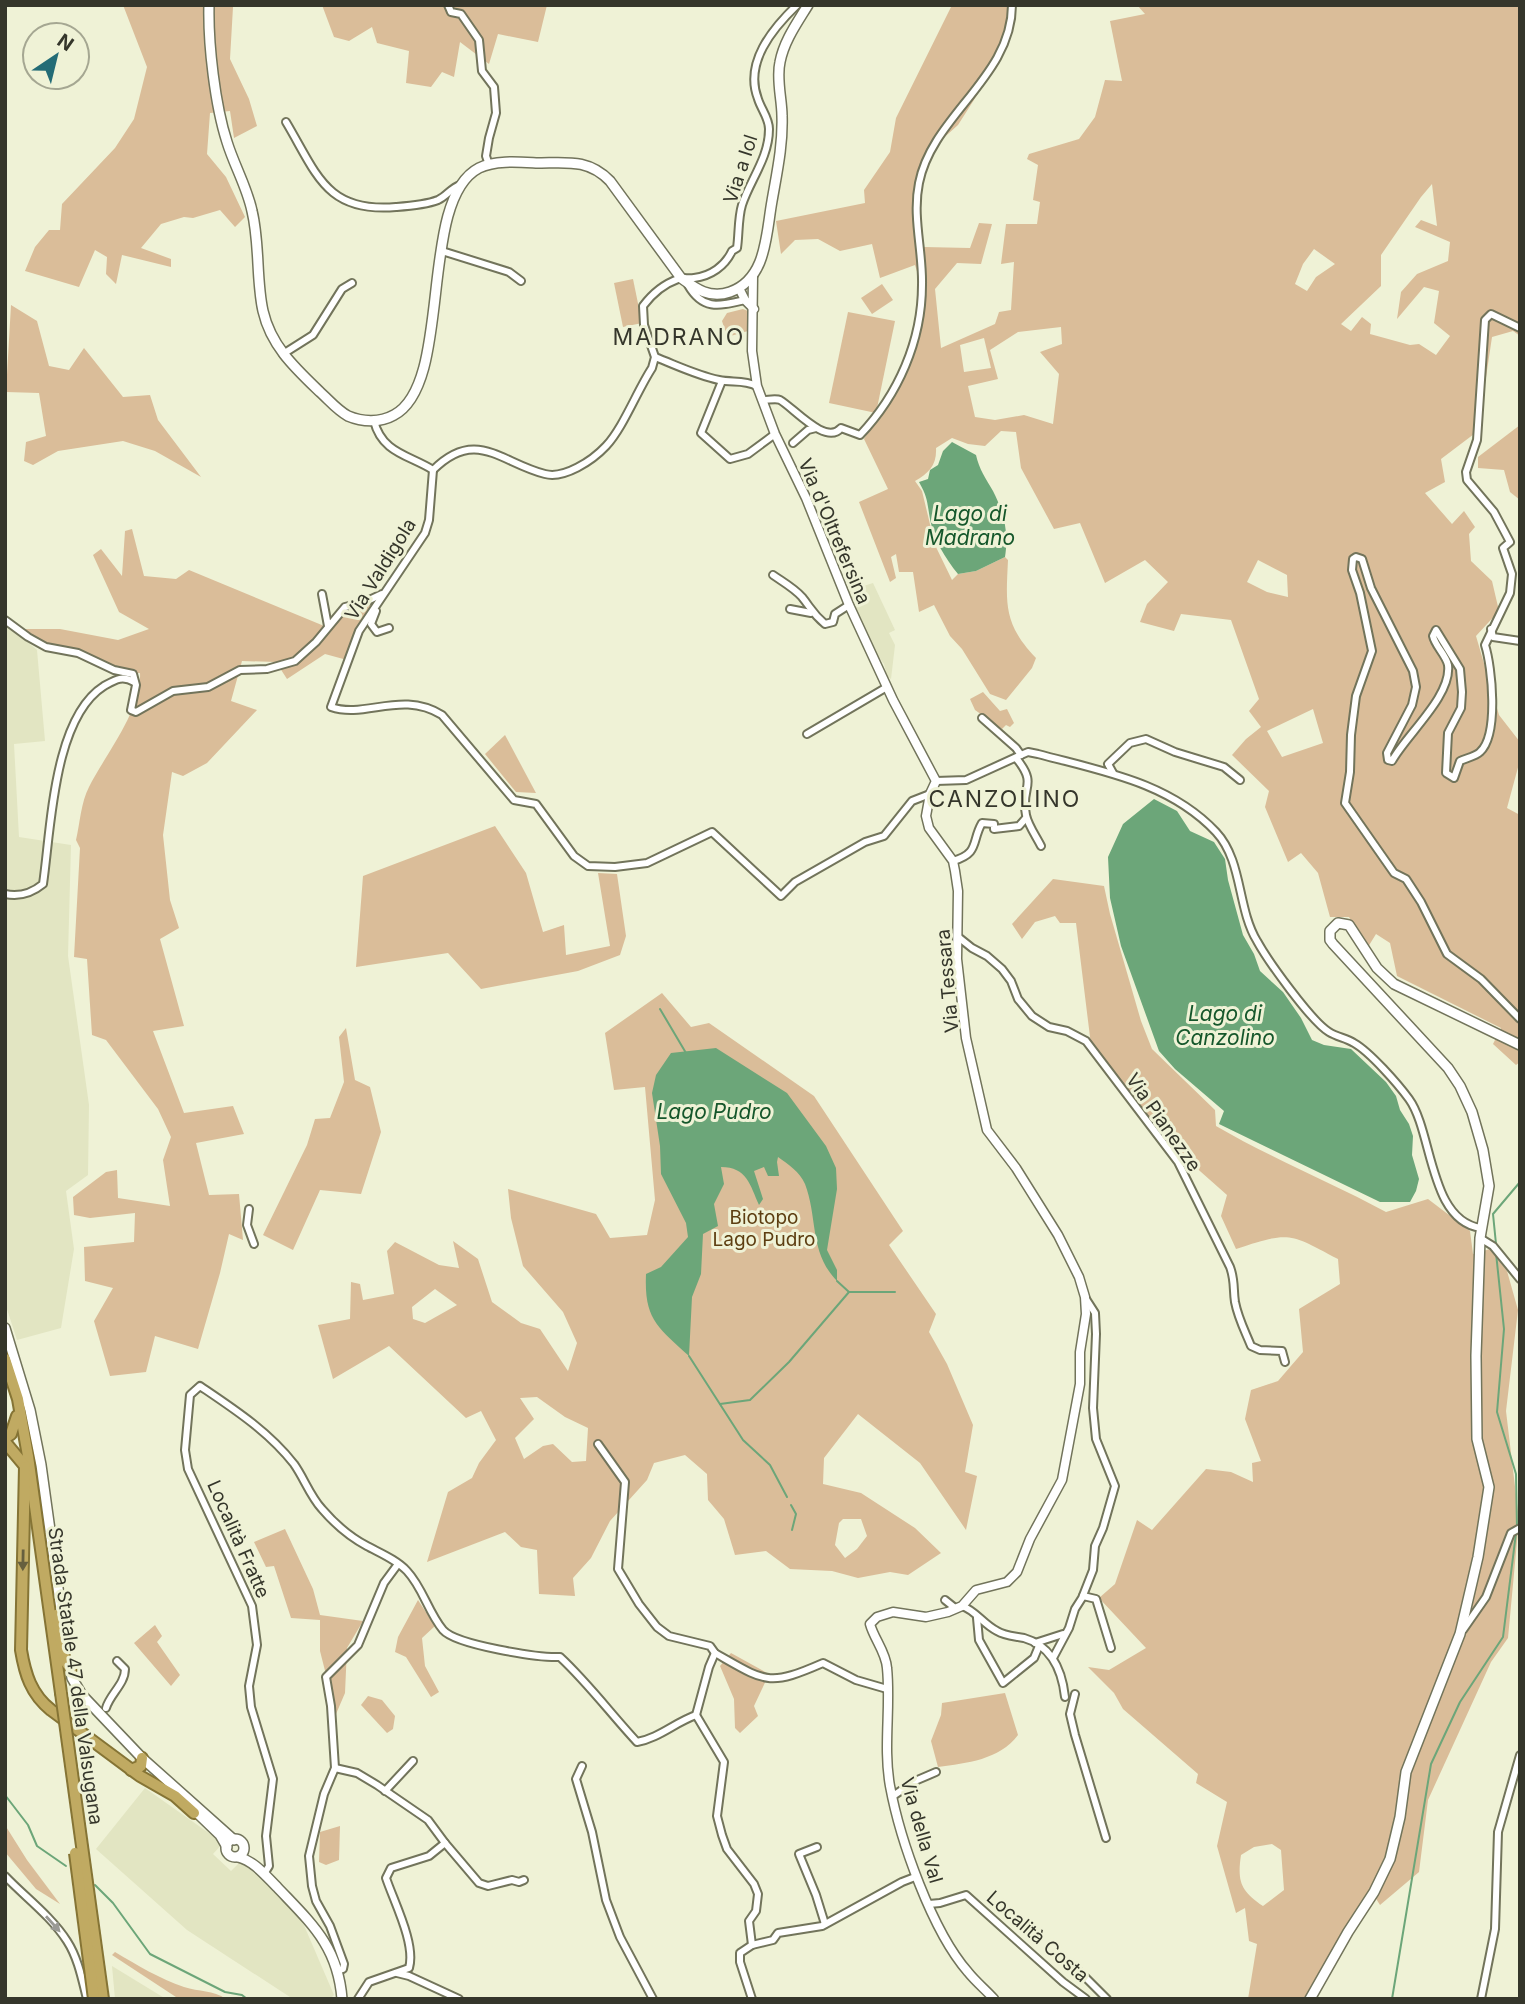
<svg xmlns="http://www.w3.org/2000/svg" width="1525" height="2004" font-family="Inter,sans-serif">
<style>
.built{fill:#e2e5c2}
.green{fill:#dabd99;fill-rule:evenodd}
.water{fill:#6ca679}
.lines{fill:none;stroke-linecap:round;stroke-linejoin:round}
.stream{stroke:#6ca679;stroke-width:2}
.minor-casing{stroke:#72745b;stroke-width:10}
.tertiary-casing{stroke:#72745b;stroke-width:11}
.secondary-casing{stroke:#72745b;stroke-width:12}
.trunk-casing{stroke:#857435;stroke-width:14}
.minor{stroke:#fff;stroke-width:6}
.tertiary{stroke:#fff;stroke-width:8}
.secondary{stroke:#fff;stroke-width:9}
.trunk{stroke:#c0aa62;stroke-width:10}
.trunk-bridge-casing{stroke:#857435;stroke-width:14;stroke-linecap:butt}
.trunk-bridge{stroke:#c0aa62;stroke-width:10}
.oneway{fill:#665f3e}
.oneway2{fill:#9a9a95}
.labels{text-anchor:middle;stroke-width:6;stroke-linejoin:round;paint-order:stroke}
.street-label{font-size:19px;fill:#35362b;stroke:#eff2d6}
.park-label{font-size:19px;fill:#5d3e11;stroke:#eff2d6}
.water-label{font-size:21px;font-style:italic;fill:#15572b;stroke:#eff2d6}
.quarter-label{font-size:23px;letter-spacing:2px;fill:#35362b;stroke:#eff2d6}
</style>
<rect width="100%" height="100%" fill="#eff2d6"/>
<!-- built -->
<g class="built">
<polygon points="873,583 895,630 889,633 895,645 891,679 887,676 884,664 876,653 848,591"/>
<polygon points="5,623 37,650 45,741 14,744 19,837 71,845 68,956 89,1105 88,1175 66,1191 74,1249 61,1328 17,1340 5,1303"/>
<polygon points="145,1788 223,1843 213,1854 231,1871 241,1861 300,1916 334,1995 330,1999 293,1999 187,1930 96,1849"/>
<polygon points="112,1966 166,1999 115,1999"/>
</g>
<!-- green -->
<g class="green">
<polygon points="123,5 237,5 233,7 230,59 249,99 257,126 234,138 230,111 210,113 207,154 226,177 245,217 235,227 220,210 193,218 184,217 161,224 141,248 171,259 171,267 122,255 116,284 106,274 107,257 95,250 79,287 25,271 35,247 49,230 60,230 62,204 115,148 134,119 147,67"/>
<polygon points="322,5 547,5 538,42 498,34 489,64 460,42 454,77 442,72 431,87 406,83 409,51 377,43 372,27 349,41 334,37"/>
<path d="M952 5H1014L1013 28 979 92 958 125 930 150 916 187 924 247 970 248 979 223 992 224 981 264 957 263 935 289 941 348 995 324 999 312 1011 310 1014 262 1001 264 1006 224H1037L1040 202 1033 200 1038 165 1027 159 1029 154 1079 139 1095 117 1105 80 1122 81 1110 21 1145 14 1137 5H1520V336L1513 331 1492 337 1478 431 1441 459 1445 482 1425 493 1452 524 1464 511 1475 527 1469 534 1471 561 1492 581 1499 611 1476 636 1499 715 1520 742V760L1507 808 1520 815V1062L1516 1065 1493 1044 1501 1028 1397 976 1390 943 1376 934 1368 947 1349 917H1330L1318 873 1301 853 1288 862 1265 807 1269 791 1232 755 1246 739 1261 727 1249 711 1259 699 1231 620 1181 614 1174 631 1140 622 1147 604 1168 582 1145 560 1105 583 1080 523 1054 529 1021 468 1016 432 1001 431 985 446 968 444 952 438 936 448C937 465 929 473 915 481L922 491 935 545 952 580 958 574 976 571 1005 557 1008 560C1006 603 1003 624 1036 658L1032 668 1006 700 990 694 962 649 950 636 934 605 919 612 913 572H899L896 554 891 557 896 578 890 582 859 502 888 489 864 439 896 385 908 344 919 320 925 298 915 265 880 278 872 244 840 251 818 239 795 240 781 254 776 221 865 203 864 190 890 152 896 118ZM1432 184 1437 226 1421 220 1415 227 1450 242 1448 261 1417 274 1401 292 1397 319 1424 287 1439 291 1434 323 1450 336 1436 355 1419 344 1410 345 1370 334 1371 324 1362 317 1351 331 1341 324 1381 286V255L1421 197ZM1314 249 1335 264 1316 277 1307 291 1295 284 1303 264ZM1061 327 1062 344 1040 352 1059 374 1053 424 1024 415 995 420 975 417 968 386 998 379 990 350 1018 332ZM984 338 991 368 964 372 960 345ZM1258 560 1287 575 1288 597 1267 592 1247 582ZM1313 709 1323 743 1282 757 1267 731Z"/>
<polygon points="633,279 642,323 623,327 614,283"/>
<polygon points="882,284 893,300 872,314 861,298"/>
<polygon points="11,305 37,321 49,366 69,370 84,348 123,397 150,395 158,420 201,477 155,451 123,441 58,451 33,465 24,461 26,442 46,436 39,393 6,392"/>
<polygon points="743,309 748,311 748,331 727,337 722,321 727,313"/>
<polygon points="848,312 895,321 876,413 829,403"/>
<polygon points="1520,425 1520,500 1510,492 1504,470 1478,468 1478,457"/>
<path d="M132 529 144 576 176 579 189 570 329 628 346 608 372 602 347 660 325 654 287 679 276 662 242 661 231 701 257 710 207 763 183 776 172 772 163 835 170 900 179 928 160 939 184 1026 153 1031 184 1113 233 1106 244 1134 196 1143 209 1195 239 1194 243 1240 229 1234 220 1273 198 1349 155 1336 146 1372 110 1376 94 1321 113 1288 85 1281 84 1247 134 1242 135 1213 90 1218 74 1215 73 1197 106 1172 117 1170 118 1198 170 1206 163 1160 171 1137 158 1109 106 1040 92 1035 87 959 74 957 80 848 76 840C80 823 81 802 89 787 105 755 142 710 140 673L115 675 43 642 22 629H60L118 640 149 629 119 612 93 555 101 549 122 576 125 531Z"/>
<polygon points="983,692 1000,711 1007,709 1014,723 1010,727 1006,725 1002,729 975,710 970,699"/>
<polygon points="505,735 536,793 516,792 485,754"/>
<polygon points="495,826 526,873 543,932 564,925 566,955 610,946 598,873 617,874 626,936 620,955 578,971 481,989 448,953 356,967 363,876"/>
<path d="M1053 879 1104 886 1110 914 1141 1021 1152 1049 1215 1110 1216 1126C1271 1158 1330 1182 1386 1212L1428 1199 1470 1231 1473 1254 1490 1249 1507 1271 1518 1310 1506 1411 1519 1520 1508 1638 1491 1662 1428 1800 1419 1872 1380 1905 1370 1889 1305 1999H1248L1257 1944 1249 1941 1245 1908 1236 1913 1217 1846 1227 1802 1196 1783 1198 1774 1123 1709 1114 1693 1088 1667 1109 1670 1146 1648 1099 1598 1115 1584 1137 1520 1152 1530 1206 1469 1231 1472 1253 1482 1252 1463 1261 1461 1245 1419 1251 1390 1278 1381 1303 1352 1299 1309 1340 1284 1338 1259C1289 1233 1290 1231 1236 1249L1221 1216 1227 1195 1166 1141 1091 1045 1076 923H1060L1055 916 1035 922 1022 939 1012 924ZM1272 1844 1281 1850 1284 1890 1263 1906C1241 1891 1237 1882 1241 1855L1254 1847Z"/>
<path d="M662 993 691 1027 709 1023 814 1096 903 1231 889 1245 936 1314 929 1332 947 1364 973 1425 965 1472 977 1476 966 1530 920 1463 858 1414 824 1458 823 1484 861 1493 915 1528 941 1553 908 1575 890 1572 858 1578 832 1571 790 1569 766 1551 735 1555 724 1519 708 1500 707 1474 685 1455 654 1463 647 1480 610 1521 591 1558 573 1578 575 1596 539 1594 537 1550 521 1547 505 1532 427 1562 448 1492 472 1478 479 1463 496 1440 481 1411 466 1418 389 1346 333 1379 318 1325 350 1319 351 1282 360 1284 363 1300 394 1294 387 1251 395 1242 439 1265 459 1268 453 1241 478 1259 492 1302 521 1323 540 1329 568 1371 577 1343 563 1312 523 1266 511 1218 508 1189 596 1214 610 1238 647 1235 655 1200 645 1087 614 1090 605 1033ZM435 1289 457 1305 425 1323 413 1319 412 1307ZM537 1397 565 1417 588 1428 586 1461 572 1462 553 1444 543 1446 524 1459 515 1438 534 1419 520 1398ZM843 1519H861L867 1536 857 1549 845 1558 835 1545 839 1523Z"/>
<polygon points="346,1028 355,1080 370,1087 381,1132 361,1194 320,1190 293,1250 263,1235 307,1145 315,1119 330,1118 344,1082 339,1037"/>
<polygon points="285,1529 313,1589 320,1615 363,1621 347,1648 345,1693 336,1714 320,1651 320,1620 291,1618 274,1566 266,1567 254,1542"/>
<polygon points="418,1600 435,1626 422,1638 425,1666 439,1692 431,1697 406,1657 395,1652 398,1637"/>
<polygon points="155,1625 162,1636 157,1642 180,1675 171,1686 134,1643"/>
<polygon points="731,1653 769,1674 754,1706 758,1716 740,1733 735,1728 734,1699 720,1666"/>
<path d="M1005 1693 1018 1735C999 1760 967 1763 938 1767L931 1741 941 1715 942 1703Z"/>
<polygon points="368,1696 382,1700 395,1716 393,1729 387,1733 361,1705"/>
<polygon points="5,1825 27,1860 60,1904 36,1889 5,1852"/>
<polygon points="340,1826 339,1860 326,1865 319,1862 320,1832"/>
<path d="M115 1952C137 1965 160 1979 184 1987 199 1992 213 1990 226 1999H179L112 1955Z"/>
</g>
<!-- water -->
<g class="water">
<path d="M952 442 976 455C979 469 986 479 993 491 1004 513 1009 532 1005 557L976 571 958 574C945 558 934 540 930 519 927 502 928 498 919 482L928 479 930 470 938 465 943 451Z"/>
<polygon points="1154,799 1177,811 1190,831 1214,842 1225,859 1228,880 1243,935 1254,954 1260,971 1283,992 1301,1018 1312,1040 1324,1045 1351,1049 1386,1082 1396,1096 1400,1110 1409,1124 1413,1136 1412,1155 1419,1179 1416,1191 1410,1202 1380,1202 1219,1124 1224,1111 1175,1069 1159,1051 1121,946 1110,898 1108,857 1123,824"/>
<path d="M716 1048 787 1093 826 1146 836 1168 837 1189 827 1250 837 1270V1281C809 1252 818 1218 805 1184 800 1172 788 1164 778 1157L777 1162 779 1176H768L764 1167 754 1171 763 1199 759 1205C750 1185 747 1167 721 1167L724 1184 714 1204 718 1226 703 1234 701 1274 692 1297 689 1356C658 1327 644 1320 646 1274L661 1267 688 1237 686 1223 661 1174 660 1146 652 1093 656 1075 671 1053Z"/>
</g>
<g class="lines">
<!-- stream -->
<g class="stream">
<polyline points="660,1009 686,1053"/>
<polyline points="1496,1244 1493,1214 1520,1182"/>
<polyline points="1496,1253 1504,1329 1497,1412 1516,1474 1517,1528"/>
<polyline points="837,1281 849,1292 895,1292"/>
<polyline points="689,1356 743,1440 770,1465 787,1497"/>
<polyline points="720,1404 750,1400 789,1362 849,1292"/>
<polyline points="791,1505 796,1514 792,1530"/>
<polyline points="5,1795 28,1825 37,1846 66,1866"/>
<polyline points="95,1885 113,1903 150,1954 225,1992 242,1995 247,1999"/>
<polyline points="1392,1999 1431,1764 1460,1702 1503,1637 1516,1533"/>
</g>
<!-- minor casing -->
<g class="minor-casing">
<g id="minor">
<polyline points="448,5 451,12 461,14 479,40 482,71 494,87 496,113 489,138 486,156 489,165"/>
<path d="M286 122C317 174 326 213 396 207 410 206 425 205 438 200 447 196 451 188 460 185"/>
<polyline points="442,251 509,272 521,281"/>
<path d="M688 285C703 311 719 306 745 300"/>
<path d="M1520 328 1491 314 1485 320 1477 440 1466 472 1467 480 1494 512 1510 542 1503 548 1512 574 1510 593 1485 645C1492 667 1499 735 1480 752 1476 756 1467 758 1460 761L1454 778 1446 773 1448 733 1461 708 1462 692 1460 669 1436 630 1433 636C1435 646 1446 655 1448 665 1452 696 1406 735 1392 761L1388 760 1387 753 1412 705 1416 687 1413 671 1371 588 1362 559 1356 557 1353 559 1352 570 1360 593 1372 651 1356 696 1351 735 1350 772 1345 803 1394 873 1406 879 1421 902 1447 954 1481 979 1520 1019"/>
<polyline points="283,354 313,335 342,289 352,283"/>
<path d="M655 357C676 365 696 375 719 380 732 383 743 379 757 386"/>
<polyline points="722,381 701,433 730,459 748,454 775,434"/>
<path d="M764 400C768 400 776 398 780 400 794 408 826 446 841 428L860 435C898 395 922 341 922 285 923 251 912 217 919 183 932 116 1012 77 1012 5"/>
<path d="M374 421C382 453 409 455 433 470"/>
<polyline points="793,443 808,430 816,428"/>
<path d="M433 470 429 520 425 533 359 631 331 707C366 719 401 690 442 715L514 800 536 804 574 856 588 866 615 867 647 863 712 832 781 896 795 882 865 842 884 836 912 801 930 794"/>
<path d="M433 470C476 427 501 463 545 474 564 479 592 461 606 446 623 428 637 391 652 368L655 357 644 325 643 306C652 294 664 284 678 279 683 277 688 279 694 278 711 276 725 266 732 251L737 248C739 235 738 218 742 205 750 180 769 158 769 129 769 118 761 109 758 99 744 63 772 29 797 5"/>
<path d="M773 575C783 582 794 588 802 597 811 608 812 613 825 624L833 622 835 614 849 605"/>
<polyline points="322,594 328,626"/>
<polyline points="790,609 811,613"/>
<polyline points="376,611 371,624 377,632 389,628"/>
<polyline points="5,620 28,637 46,647 78,653 114,670 133,674 136,685 131,710 136,712 173,691 208,687 240,670 267,669 295,661 316,642 345,607 365,602 382,594"/>
<polyline points="1491,629 1493,637 1520,641"/>
<polyline points="982,718 1016,748 1021,755"/>
<polyline points="807,734 887,687"/>
<path d="M1016 758C1039 786 1020 786 1026 815 1028 825 1036 836 1041 846"/>
<polyline points="1113,773 1108,764 1130,743 1146,739 1175,752 1224,767 1240,780"/>
<path d="M936 781 966 780 1021 755 1028 752 1038 754C1101 771 1169 782 1216 832 1243 861 1237 908 1257 941 1268 961 1311 1021 1329 1032 1337 1037 1346 1038 1354 1043 1370 1052 1398 1084 1409 1099 1433 1132 1429 1221 1481 1228"/>
<path d="M953 861C980 853 971 842 982 823L994 824V829L1019 826 1026 818"/>
<path d="M5 894C19 897 32 893 43 884 51 830 53 718 104 686 115 680 122 675 134 682"/>
<path d="M957 936 972 948 987 956 1002 969 1011 981 1018 999 1032 1016 1049 1027 1067 1031 1086 1041 1178 1162 1230 1267C1235 1280 1233 1289 1235 1302 1238 1318 1245 1331 1251 1346L1260 1350 1282 1351 1285 1362"/>
<polyline points="249,1209 247,1225 254,1244"/>
<polyline points="1480,1238 1493,1246 1520,1279"/>
<path d="M598 1444 625 1482 618 1569 639 1604 657 1627 669 1636 710 1646 715 1653C766 1682 768 1687 823 1663L856 1680 887 1689"/>
<polyline points="1083,1596 1096,1599 1111,1648"/>
<polyline points="945,1600 955,1608"/>
<path d="M962 1606C975 1610 983 1624 997 1631 1005 1636 1014 1636 1024 1638 1052 1646 1062 1670 1065 1697"/>
<polyline points="977,1618 979,1640 1003,1683 1034,1658 1039,1646"/>
<polyline points="1463,1630 1486,1597 1511,1533 1520,1528"/>
<polyline points="1035,1643 1063,1634"/>
<polyline points="1053,1658 1069,1628 1075,1609 1082,1598 1093,1570 1095,1546 1103,1528 1115,1486 1096,1439 1093,1408 1096,1334 1095,1313 1086,1299"/>
<polyline points="1075,1694 1070,1714 1075,1735 1106,1838"/>
<path d="M106 1708C110 1694 125 1684 125 1669L117 1661"/>
<polyline points="696,1715 724,1762 717,1816 722,1835 727,1849 754,1884 758,1894 756,1911 749,1921 752,1945"/>
<polyline points="696,1715 709,1667 715,1653"/>
<polyline points="582,1766 576,1779 592,1832 606,1900 620,1937 653,1999"/>
<polyline points="335,1768 357,1773 377,1785 428,1820 445,1843"/>
<polyline points="385,1791 413,1761"/>
<polyline points="893,1796 915,1781 936,1772"/>
<polyline points="817,1847 799,1854 816,1895 825,1924"/>
<path d="M264 1874 269 1866 266 1836 273 1779 251 1707 249 1686 257 1645 252 1606 188 1469 185 1450 190 1395 200 1386C234 1409 268 1431 294 1464 304 1478 310 1496 322 1509 334 1523 350 1537 367 1546 380 1553 397 1560 407 1571 423 1588 428 1612 443 1630 456 1645 539 1658 560 1657 588 1683 611 1714 637 1742 659 1738 674 1723 696 1715"/>
<path d="M5 1876C25 1897 51 1916 67 1941 78 1958 82 1979 87 1999"/>
<polyline points="929,1904 940,1903 966,1895 1063,1982 1086,1999"/>
<polyline points="1074,1966 1107,1999"/>
<polyline points="337,1971 343,1969 344,1964 330,1926 316,1901 312,1886 309,1856 324,1794 335,1768 331,1706 326,1677 358,1645 384,1583 398,1564"/>
<polyline points="397,1973 409,1976 459,1999"/>
<path d="M358 1999 369 1982 409 1968C416 1944 394 1902 386 1878L391 1868 429 1856 445 1843 479 1883 488 1886 512 1880 519 1882 524 1880"/>
<polyline points="752,1999 740,1962 740,1953 752,1945 773,1940 778,1933 822,1926 902,1882 915,1877"/>
<polyline points="1481,1999 1495,1929 1498,1832 1520,1755"/>
</g>
</g>
<!-- tertiary casing -->
<g class="tertiary-casing">
<g id="tertiary">
<path d="M753 276 752 351 757 386 775 434 806 498 849 605 893 700 936 781 930 794 926 816 929 828 953 861 955 871 958 891 957 959 966 1038 987 1130 1016 1168 1058 1235 1079 1277 1085 1297 1086 1314 1080 1352V1384L1062 1480 1030 1539 1017 1572 1007 1582 976 1590 962 1606 948 1612 926 1617 893 1612 877 1617 870 1624C874 1639 886 1652 887 1668 891 1707 883 1747 890 1786 900 1840 932 1931 968 1972 976 1982 986 1990 994 1999"/>
<polyline points="739,288 745,300 754,309"/>
</g>
</g>
<!-- secondary casing -->
<g class="secondary-casing">
<g id="secondary">
<path d="M209 5C208 44 215 105 227 142 234 165 247 187 252 211 260 244 256 280 263 311 271 346 295 368 320 392 329 400 337 410 348 416 362 422 380 423 394 415 454 383 417 200 479 168 495 160 519 162 536 163 565 163 588 158 610 181L681 278C696 289 710 299 730 292 767 279 766 234 772 201 777 172 783 145 782 116 782 99 776 79 780 62 784 41 797 23 808 5"/>
<polyline points="5,1328 30,1410 41,1465 63,1624"/>
<polyline points="70,1666 72,1678 82,1695 142,1758 234,1840"/>
<polyline points="192,1808 220,1835 227,1847"/>
<circle cx="235" cy="1848" r="9"/>
<path d="M238 1857C254 1861 265 1875 277 1887 311 1923 338 1946 342 1999"/>
<polyline points="1310,1999 1348,1932 1374,1892 1390,1859 1400,1817 1406,1772 1460,1634 1478,1557 1489,1487 1477,1439 1476,1356 1480,1238 1489,1186 1483,1150 1472,1112 1460,1086 1448,1068 1333,944 1330,940 1330,931 1338,923 1349,925 1377,968 1394,984 1520,1045"/>
</g>
</g>
<!-- trunk casing -->
<g class="trunk-casing">
<g id="trunk">
<polyline points="5,1359 18,1399 28,1456 61,1693"/>
<polyline points="5,1438 11,1434 17,1416"/>
<polyline points="5,1442 25,1466"/>
<path d="M25 1467 21 1650C25 1674 31 1694 51 1710L140 1776 175 1796 194 1813"/>
<polyline points="56,1615 65,1661 71,1669"/>
<polyline points="131,1770 141,1766 142,1758"/>
</g>
</g>
<!-- minor -->
<use href="#minor" class="minor"/>
<!-- tertiary -->
<use href="#tertiary" class="tertiary"/>
<!-- secondary -->
<use href="#secondary" class="secondary"/>
<!-- trunk -->
<use href="#trunk" class="trunk"/>
<!-- trunk-bridge casing -->
<g class="trunk-bridge-casing">
<g id="trunk-bridge">
<polyline points="61,1693 103,1999"/>
<polyline points="75,1853 94,1999"/>
</g>
</g>
<!-- trunk-bridge -->
<use href="#trunk-bridge" class="trunk-bridge"/>
</g>
<!-- one-way arrows -->
<defs><path id="oneway-solid" d="M-6-.8H1V-3.2L6.5 0L1 3.2V.8H-6Z" transform="scale(1.75)"/></defs>
<use class="oneway" href="#oneway-solid" transform="translate(23 1560) rotate(91)"/>
<use class="oneway2" href="#oneway-solid" transform="translate(53 1924) rotate(48)"/>
<g class="labels">
<!-- street labels -->
<g class="street-label">
<text transform="translate(740 169) rotate(-72)" y="7">Via a Iol</text>
<text transform="translate(835 531) rotate(67)" y="7">Via d'Oltrefersina</text>
<text transform="translate(380 569) rotate(-58)" y="7">Via Valdigola</text>
<text transform="translate(947 981) rotate(-95)" y="7">Via Tessara</text>
<text transform="translate(1164 1122) rotate(55)" y="7">Via Pianezze</text>
<text transform="translate(239 1539) rotate(66)" y="7">Località Fratte</text>
<text transform="translate(76 1676) rotate(82)" y="7">Strada Statale 47 della Valsugana</text>
<text transform="translate(922 1830) rotate(74)" y="7">Via della Val</text>
<text transform="translate(1038 1936) rotate(41)" y="7">Località Costa</text>
</g>
<!-- park labels -->
<g class="park-label">
<text x="764" y="1224">Biotopo<tspan x="764" dy="22">Lago Pudro</tspan></text>
</g>
<!-- water labels -->
<g class="water-label">
<text x="970" y="521">Lago di<tspan x="970" dy="24">Madrano</tspan></text>
<text x="1225" y="1021">Lago di<tspan x="1225" dy="24">Canzolino</tspan></text>
<text x="714" y="1119">Lago Pudro</text>
</g>
<!-- quarter labels -->
<g class="quarter-label">
<text x="679" y="345">MADRANO</text>
<text x="1005" y="807">CANZOLINO</text>
</g>
</g>
<!-- border -->
<rect width="1525" height="2004" fill="none" stroke="#35362b" stroke-width="14"/>
<!-- north arrow -->
<g transform="translate(56 56) rotate(35)"><circle r="33" fill="#eff2d6" stroke="#a5a792" stroke-width="2"/>
<path d="M0-5L12 26L0 18L-12 26Z" fill="#236c76"/>
<text y="-10" font-size="19" font-weight="bold" text-anchor="middle" fill="#35362b">N</text>
</g>
</svg>
